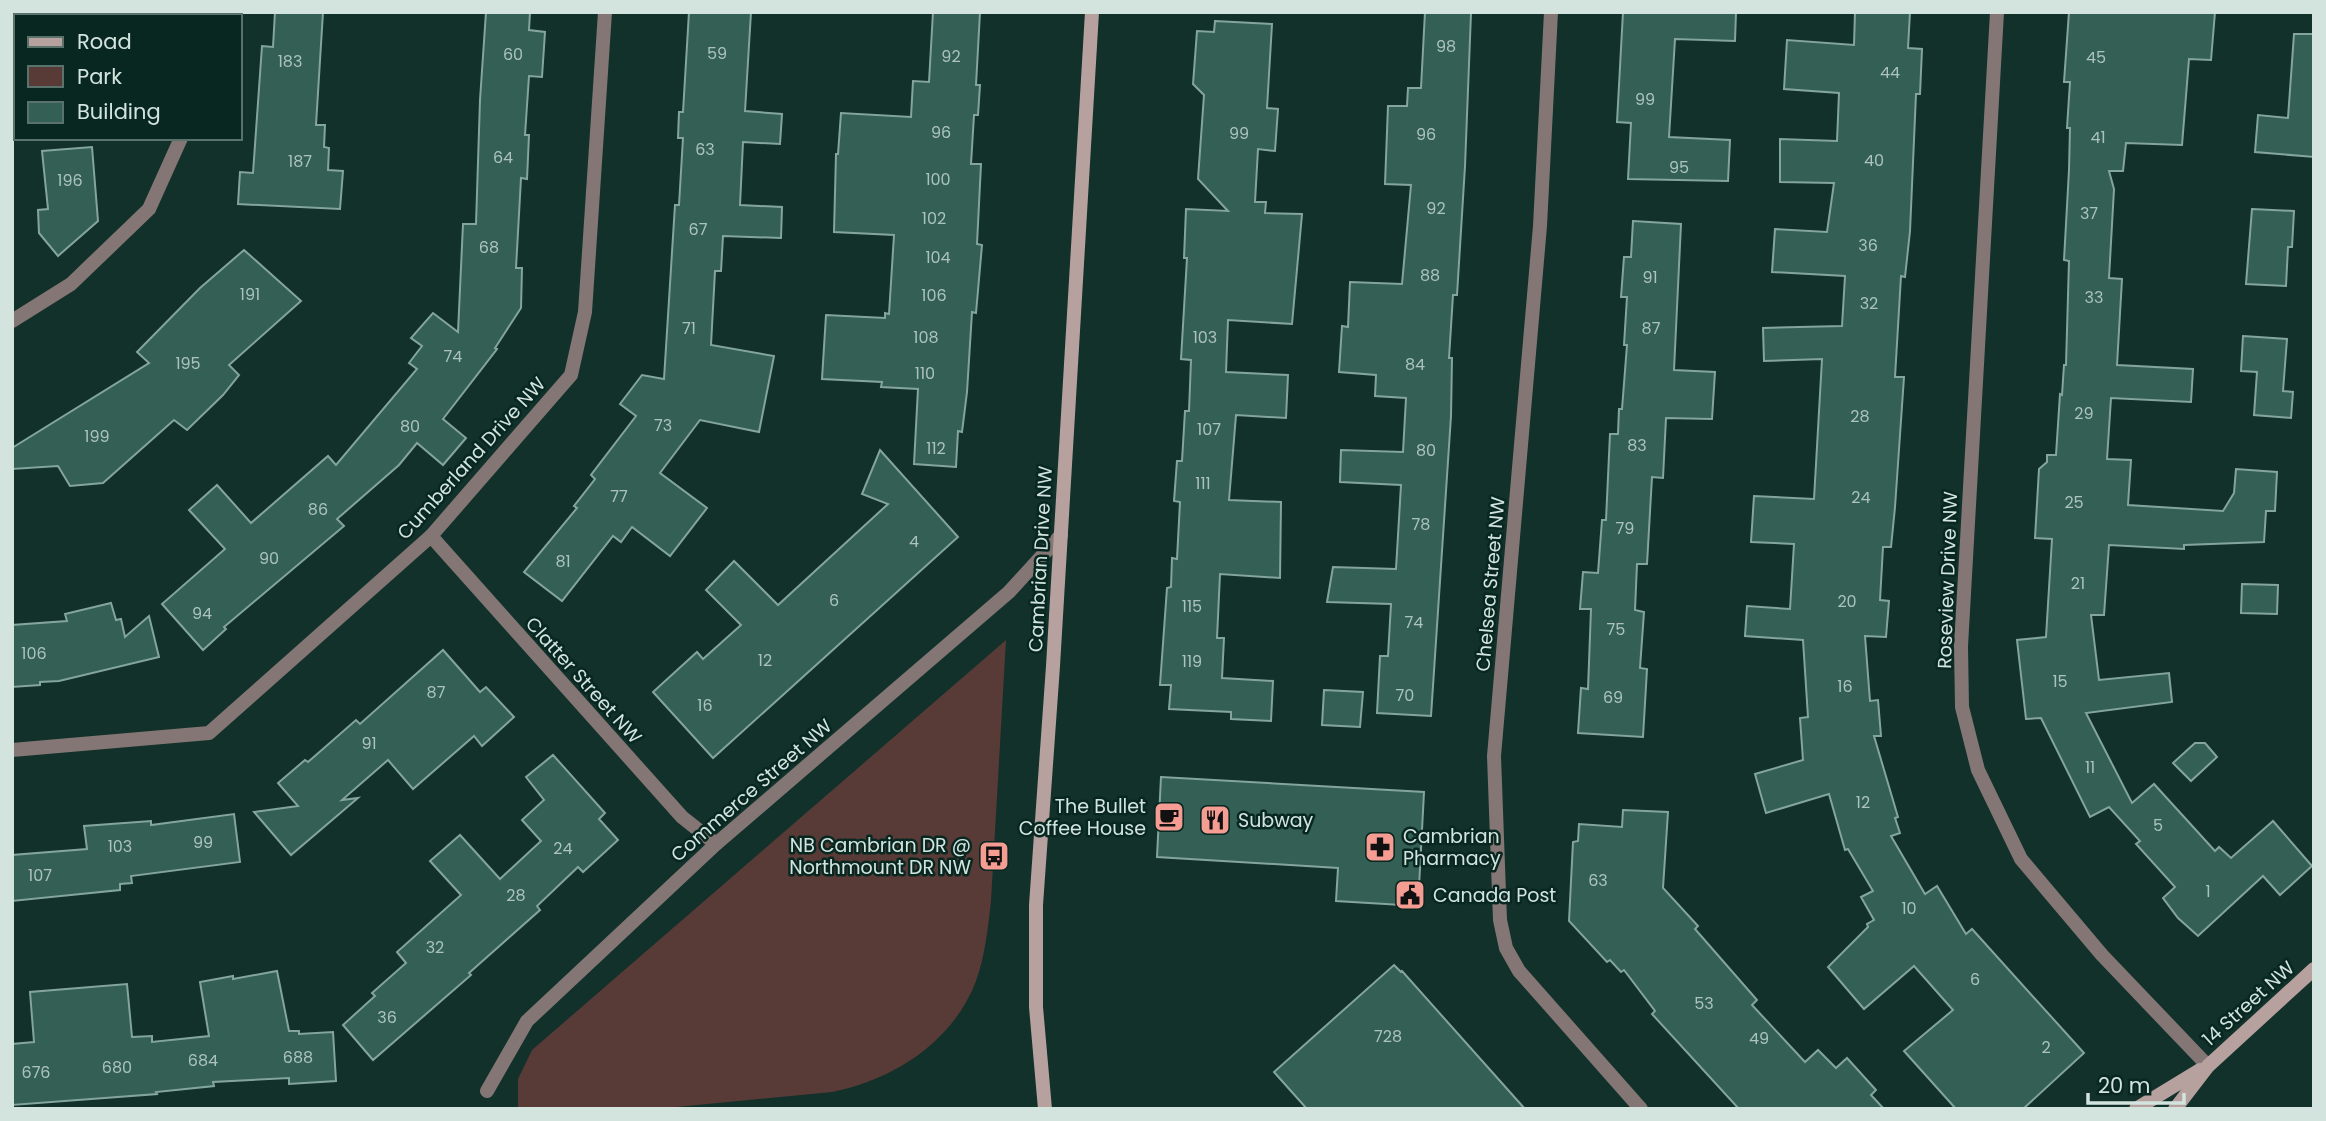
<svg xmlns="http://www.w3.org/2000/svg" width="2326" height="1121" font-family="Poppins,sans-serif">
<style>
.green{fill:#583a37}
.building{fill:#335f54;stroke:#84a59c;stroke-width:2}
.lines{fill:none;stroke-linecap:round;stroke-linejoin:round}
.street{stroke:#847674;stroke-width:14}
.secondary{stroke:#b7a19e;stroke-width:14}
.labels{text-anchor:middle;stroke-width:5;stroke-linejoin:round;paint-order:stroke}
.number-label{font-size:16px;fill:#abc3bc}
.street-label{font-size:19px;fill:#d3e4df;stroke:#072720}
.poi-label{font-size:19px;fill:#d3e4df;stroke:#072720;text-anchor:start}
</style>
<rect width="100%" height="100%" fill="#12312a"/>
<!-- green -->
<path class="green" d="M1006 640 991 901C988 928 985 956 976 981 953 1042 893 1080 832 1092L656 1109H518V1079L532 1050Z"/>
<!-- building -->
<g class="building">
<polygon points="275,12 323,12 316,125 325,125 324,147 329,148 328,170 343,171 340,209 238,204 240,172 253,173 262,46 273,47"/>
<polygon points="486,12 530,12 529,30 545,32 542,77 529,76 525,135 529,135 527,179 521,178 516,268 522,268 521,308 495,348 497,349 443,419 466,438 443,465 417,443 399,465 337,519 344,526 224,627 226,629 203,650 162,604 225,549 189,510 217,485 251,523 328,456 336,465 417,369 409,363 422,346 411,338 433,313 458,332 463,224 476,224 480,100"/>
<polygon points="689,12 751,12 745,111 782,114 780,144 743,142 740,205 782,207 781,238 723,236 721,271 715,271 711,345 774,356 759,432 700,420 660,473 707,508 670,556 632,527 621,542 613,536 562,601 524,572 577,508 574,506 595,479 591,475 636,416 620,404 642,375 664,379 675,205 679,205 683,138 678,138 679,112 683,112"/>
<polygon points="933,12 980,12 976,85 980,85 978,115 974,115 971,164 981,164 977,244 982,245 976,313 972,312 967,392 962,432 958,431 956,467 914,464 918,389 881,387 882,382 822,379 826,315 885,318 885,313 889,314 894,235 834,232 836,154 838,154 841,113 911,117 913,81 929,82"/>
<polygon points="1425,12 1471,13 1465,166 1457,295 1453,295 1449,358 1452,358 1451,416 1431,716 1377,713 1380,656 1388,656 1391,604 1327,602 1333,567 1396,569 1401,485 1340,482 1341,450 1403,452 1406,398 1375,396 1376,375 1339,372 1342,326 1348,327 1350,282 1402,284 1411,185 1385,184 1388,106 1407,106 1408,88 1421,88"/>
<polygon points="1623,12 1736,12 1735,41 1675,39 1669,137 1730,140 1728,181 1628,179 1631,123 1617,122"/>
<polygon points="1855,12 1910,12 1908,48 1922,49 1920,94 1916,94 1910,231 1905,277 1901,276 1895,377 1904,377 1895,507 1891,547 1883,547 1880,600 1889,601 1886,637 1865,636 1870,701 1878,700 1881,736 1874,736 1898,817 1895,818 1900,833 1891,836 1925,894 1937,886 1966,934 1972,929 2084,1053 2023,1109 1956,1109 1904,1051 1953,1010 1914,966 1864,1009 1828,967 1868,927 1867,924 1874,920 1861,897 1873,891 1848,849 1845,850 1829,794 1766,813 1755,774 1803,760 1800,718 1808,717 1803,640 1745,636 1747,606 1790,609 1794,544 1751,542 1754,496 1814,499 1822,359 1764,361 1763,328 1842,326 1845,276 1772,272 1775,229 1827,232 1834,183 1780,182 1780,139 1837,141 1839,93 1784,89 1787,40 1854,45"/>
<polygon points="2069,12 2215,12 2211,60 2189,59 2182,145 2126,143 2123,171 2109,171 2114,189 2109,278 2122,279 2117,365 2193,369 2191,402 2111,398 2107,459 2131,460 2128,505 2223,511 2234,493 2236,469 2277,472 2275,511 2266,511 2264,542 2184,545 2184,549 2109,545 2104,615 2091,615 2099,680 2169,673 2172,702 2086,713 2132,803 2154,784 2215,851 2219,847 2231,858 2273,821 2312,866 2280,895 2263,876 2198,936 2178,918 2163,898 2175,887 2136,844 2140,841 2109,807 2090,817 2041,718 2026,719 2017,640 2046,637 2052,539 2035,538 2039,469 2047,462 2047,455 2056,455 2060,394 2062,395 2064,365 2066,365 2069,261 2064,260 2069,170 2070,128 2067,128 2070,82 2064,82"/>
<polygon points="1215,21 1272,24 1267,108 1278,109 1275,151 1258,149 1255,202 1266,202 1265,213 1302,214 1292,324 1228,320 1226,372 1288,375 1286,418 1236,415 1229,500 1281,502 1280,578 1220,574 1217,638 1224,638 1222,678 1273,681 1271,721 1231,719 1231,712 1169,709 1171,685 1160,685 1167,588 1171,587 1172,558 1177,559 1180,502 1174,501 1177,461 1182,461 1185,411 1189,411 1191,360 1181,359 1187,258 1184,258 1186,209 1228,211 1198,179 1204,95 1193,84 1197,31 1214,32"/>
<polygon points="2294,34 2314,34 2314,157 2255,152 2258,115 2288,118"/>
<polygon points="92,147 98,221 58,256 39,233 38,210 48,209 42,151"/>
<polygon points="2252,209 2294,211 2292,247 2288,247 2286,286 2246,284"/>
<polygon points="1633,221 1681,224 1674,370 1715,372 1712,419 1666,418 1663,478 1652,477 1647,564 1637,564 1635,610 1644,612 1640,668 1647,669 1643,737 1578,733 1581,688 1588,689 1591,609 1580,609 1583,572 1598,573 1602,520 1606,520 1610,434 1618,434 1619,409 1622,409 1627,345 1624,345 1627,297 1621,297 1624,257 1631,257"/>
<polygon points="244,250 301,301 229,365 239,375 223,395 187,430 174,420 103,483 70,486 58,466 12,469 12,448 149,363 137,352 200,288"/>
<polygon points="2243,336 2287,339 2283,391 2293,392 2291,418 2254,415 2257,372 2241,371"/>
<polygon points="880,450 958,537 713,758 653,692 697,652 703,659 741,625 706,590 734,561 778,605 888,504 862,494"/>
<polygon points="2242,584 2278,585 2277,614 2241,613"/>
<polygon points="111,603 116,620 121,619 125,637 149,616 159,657 59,681 40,682 40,685 12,687 12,625 67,621 65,614"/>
<polygon points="443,650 480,692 486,687 514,717 482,746 474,736 413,789 388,760 342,800 358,798 291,855 254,812 298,806 278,783 305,760 308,762 356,720 360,724"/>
<polygon points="1324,690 1363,692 1360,727 1322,725"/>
<polygon points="2195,743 2205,743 2217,757 2191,781 2173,763"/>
<polygon points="553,755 605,813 599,819 618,840 583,872 578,867 537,906 540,910 469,973 471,975 373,1060 343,1025 375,996 372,993 406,963 397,952 461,895 430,861 460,835 500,879 541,841 522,820 544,800 526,777"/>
<polygon points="1161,777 1424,792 1418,906 1336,901 1338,868 1157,857"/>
<polygon points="1623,810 1668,812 1663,888 1698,926 1695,929 1757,1000 1752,1005 1805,1062 1818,1050 1836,1068 1847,1058 1876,1090 1871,1095 1884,1109 1739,1109 1652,1014 1655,1011 1624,970 1621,972 1610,960 1607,962 1569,921 1573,842 1578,841 1579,824 1622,827"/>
<polygon points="234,814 240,862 131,876 132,883 120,884 120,890 12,901 12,855 87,849 84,826 151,821 151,825"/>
<polygon points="1394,965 1401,972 1402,971 1525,1109 1307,1109 1274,1072"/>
<polygon points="277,971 289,1031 299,1031 299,1034 333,1032 336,1081 289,1084 289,1078 213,1082 214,1086 156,1092 157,1094 12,1105 12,1044 34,1042 30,992 127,984 132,1037 152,1036 152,1042 209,1036 200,982 233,976 233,979"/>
</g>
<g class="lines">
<!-- street -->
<g class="street">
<polyline points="187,12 187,16"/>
<polyline points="1551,12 1540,226 1494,756 1500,920 1506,948 1519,971 1641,1109"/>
<polyline points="1997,12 1961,646 1962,707 1978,770 2021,859 2102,955 2208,1066"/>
<polyline points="12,321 71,284 149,209 181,138"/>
<polyline points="431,536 682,817 716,844"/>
<polyline points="12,750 209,733 431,536 571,375 585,312 605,12"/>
<polyline points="487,1091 527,1021 716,844 1009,592 1061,535"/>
</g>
<!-- secondary -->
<g class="secondary">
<polyline points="1045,1109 1036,1007 1036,905 1053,666 1092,12"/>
<polyline points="2136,1109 2200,1070"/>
<polyline points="2175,1109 2208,1066 2314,969"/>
</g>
</g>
<!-- icons -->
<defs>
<g id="cafe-square" transform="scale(1.575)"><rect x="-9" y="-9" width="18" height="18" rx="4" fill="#f59c93" stroke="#072720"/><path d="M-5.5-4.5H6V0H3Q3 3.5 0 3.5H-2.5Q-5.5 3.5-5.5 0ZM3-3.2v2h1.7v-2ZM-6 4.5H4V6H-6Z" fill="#111"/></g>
<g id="restaurant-square" transform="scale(1.575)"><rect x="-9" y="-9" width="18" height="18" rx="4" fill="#f59c93" stroke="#072720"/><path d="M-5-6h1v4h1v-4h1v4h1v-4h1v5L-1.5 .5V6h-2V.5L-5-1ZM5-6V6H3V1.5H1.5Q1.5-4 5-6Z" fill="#111"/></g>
<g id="pharmacy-square" transform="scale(1.575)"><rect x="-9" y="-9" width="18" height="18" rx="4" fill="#f59c93" stroke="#072720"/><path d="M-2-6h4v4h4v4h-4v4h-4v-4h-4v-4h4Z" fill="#111"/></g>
<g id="bus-square" transform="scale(1.575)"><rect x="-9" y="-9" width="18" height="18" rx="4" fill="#f59c93" stroke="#072720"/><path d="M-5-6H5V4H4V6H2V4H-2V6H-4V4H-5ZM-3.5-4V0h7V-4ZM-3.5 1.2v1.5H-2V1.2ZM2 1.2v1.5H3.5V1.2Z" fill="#111"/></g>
<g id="civic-square" transform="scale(1.575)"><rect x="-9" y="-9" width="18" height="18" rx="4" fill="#f59c93" stroke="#072720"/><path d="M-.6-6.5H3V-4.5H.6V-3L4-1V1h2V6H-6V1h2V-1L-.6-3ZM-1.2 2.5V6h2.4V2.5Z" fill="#111"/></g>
</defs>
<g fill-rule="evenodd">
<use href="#cafe-square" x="1169" y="817"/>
<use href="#restaurant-square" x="1215" y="820"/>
<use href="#pharmacy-square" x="1380" y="847"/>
<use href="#bus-square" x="994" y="856"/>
<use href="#civic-square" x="1410" y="895"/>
</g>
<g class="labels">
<!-- number labels -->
<g class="number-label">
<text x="1446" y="52">98</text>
<text x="717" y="59">59</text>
<text x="513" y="60">60</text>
<text x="951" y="62">92</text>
<text x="2096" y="63">45</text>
<text x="290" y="67">183</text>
<text x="1890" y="78">44</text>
<text x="1645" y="105">99</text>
<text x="941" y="138">96</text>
<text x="1239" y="139">99</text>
<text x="1426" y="140">96</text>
<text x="2098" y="143">41</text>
<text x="705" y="155">63</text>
<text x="503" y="163">64</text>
<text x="1874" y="166">40</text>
<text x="300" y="167">187</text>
<text x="1679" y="173">95</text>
<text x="938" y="185">100</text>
<text x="70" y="186">196</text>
<text x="1436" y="214">92</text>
<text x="2089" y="219">37</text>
<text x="934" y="224">102</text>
<text x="698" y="235">67</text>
<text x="1868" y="251">36</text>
<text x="489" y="253">68</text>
<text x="938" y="263">104</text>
<text x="1430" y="281">88</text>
<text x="1650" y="283">91</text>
<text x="250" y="300">191</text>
<text x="934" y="301">106</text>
<text x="2094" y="303">33</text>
<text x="1869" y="309">32</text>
<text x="689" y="334">71</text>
<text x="1651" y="334">87</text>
<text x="926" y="343">108</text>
<text x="1205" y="343">103</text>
<text x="453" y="362">74</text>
<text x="188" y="369">195</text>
<text x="1415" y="370">84</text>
<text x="925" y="379">110</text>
<text x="2084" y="419">29</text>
<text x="1860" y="422">28</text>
<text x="663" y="431">73</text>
<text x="410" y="432">80</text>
<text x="1209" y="435">107</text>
<text x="97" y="442">199</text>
<text x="1637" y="451">83</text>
<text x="936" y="454">112</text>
<text x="1426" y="456">80</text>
<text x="1203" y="489">111</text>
<text x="619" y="502">77</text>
<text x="1861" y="503">24</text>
<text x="2074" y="508">25</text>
<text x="318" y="515">86</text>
<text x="1421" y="530">78</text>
<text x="1625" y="534">79</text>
<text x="914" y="547">4</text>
<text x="269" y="564">90</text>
<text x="563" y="567">81</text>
<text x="2078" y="589">21</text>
<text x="834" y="606">6</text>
<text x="1847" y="607">20</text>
<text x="1192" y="612">115</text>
<text x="202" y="619">94</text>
<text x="1414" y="628">74</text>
<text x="1616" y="635">75</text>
<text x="34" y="659">106</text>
<text x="765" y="666">12</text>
<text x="1192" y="667">119</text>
<text x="2060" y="687">15</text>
<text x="1845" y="692">16</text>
<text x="436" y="698">87</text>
<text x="1405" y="701">70</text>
<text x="1613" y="703">69</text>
<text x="705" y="711">16</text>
<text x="369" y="749">91</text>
<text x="2090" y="773">11</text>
<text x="1863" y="808">12</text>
<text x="2158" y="831">5</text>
<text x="203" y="848">99</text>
<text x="120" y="852">103</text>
<text x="563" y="854">24</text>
<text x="40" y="881">107</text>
<text x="1598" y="886">63</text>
<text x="2208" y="897">1</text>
<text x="516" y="901">28</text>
<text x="1909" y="914">10</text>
<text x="435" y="953">32</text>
<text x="1975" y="985">6</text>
<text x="1704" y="1009">53</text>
<text x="387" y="1023">36</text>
<text x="1388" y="1042">728</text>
<text x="1759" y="1044">49</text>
<text x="2046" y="1053">2</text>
<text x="298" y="1063">688</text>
<text x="203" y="1066">684</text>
<text x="117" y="1073">680</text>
<text x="36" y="1078">676</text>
</g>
<!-- street labels -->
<g class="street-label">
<text transform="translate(471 458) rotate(-48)" y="7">Cumberland Drive NW</text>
<text transform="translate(1040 559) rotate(-87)" y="7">Cambrian Drive NW</text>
<text transform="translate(1947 580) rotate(-88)" y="7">Roseview Drive NW</text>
<text transform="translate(1490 584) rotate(-85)" y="7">Chelsea Street NW</text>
<text transform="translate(584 680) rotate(48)" y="7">Clatter Street NW</text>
<text transform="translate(751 790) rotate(-41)" y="7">Commerce Street NW</text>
<text transform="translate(2248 1003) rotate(-42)" y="7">14 Street NW</text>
</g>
<!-- poi labels -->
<g class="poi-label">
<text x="1146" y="813" text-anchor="end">The Bullet<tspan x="1146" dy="22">Coffee House</tspan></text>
<text x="1238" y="827">Subway</text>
<text x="1403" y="843">Cambrian<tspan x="1403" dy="22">Pharmacy</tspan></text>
<text x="971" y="852" text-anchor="end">NB Cambrian DR @<tspan x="971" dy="22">Northmount DR NW</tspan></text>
<text x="1433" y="902">Canada Post</text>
</g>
</g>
<!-- border -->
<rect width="2326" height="1121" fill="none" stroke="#d3e4df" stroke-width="28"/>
<!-- legend -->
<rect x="14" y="14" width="228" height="126" fill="#072720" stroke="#59736c" stroke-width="2"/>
<rect x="28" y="37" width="35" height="10" fill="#b7a19e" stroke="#59736c" stroke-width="2"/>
<text x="77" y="49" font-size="21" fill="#d3e4df">Road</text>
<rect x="28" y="66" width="35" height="21" fill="#583a37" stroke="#59736c" stroke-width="2"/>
<text x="77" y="84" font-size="21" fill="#d3e4df">Park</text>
<rect x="28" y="102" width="35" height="21" fill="#335f54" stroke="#59736c" stroke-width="2"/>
<text x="77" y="119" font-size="21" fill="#d3e4df">Building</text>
<!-- scale -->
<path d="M2088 1093v10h96v-10" fill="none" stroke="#d3e4df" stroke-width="3.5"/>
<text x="2098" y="1093" font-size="21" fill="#d3e4df" stroke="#072720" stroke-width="5" paint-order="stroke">20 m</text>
</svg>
